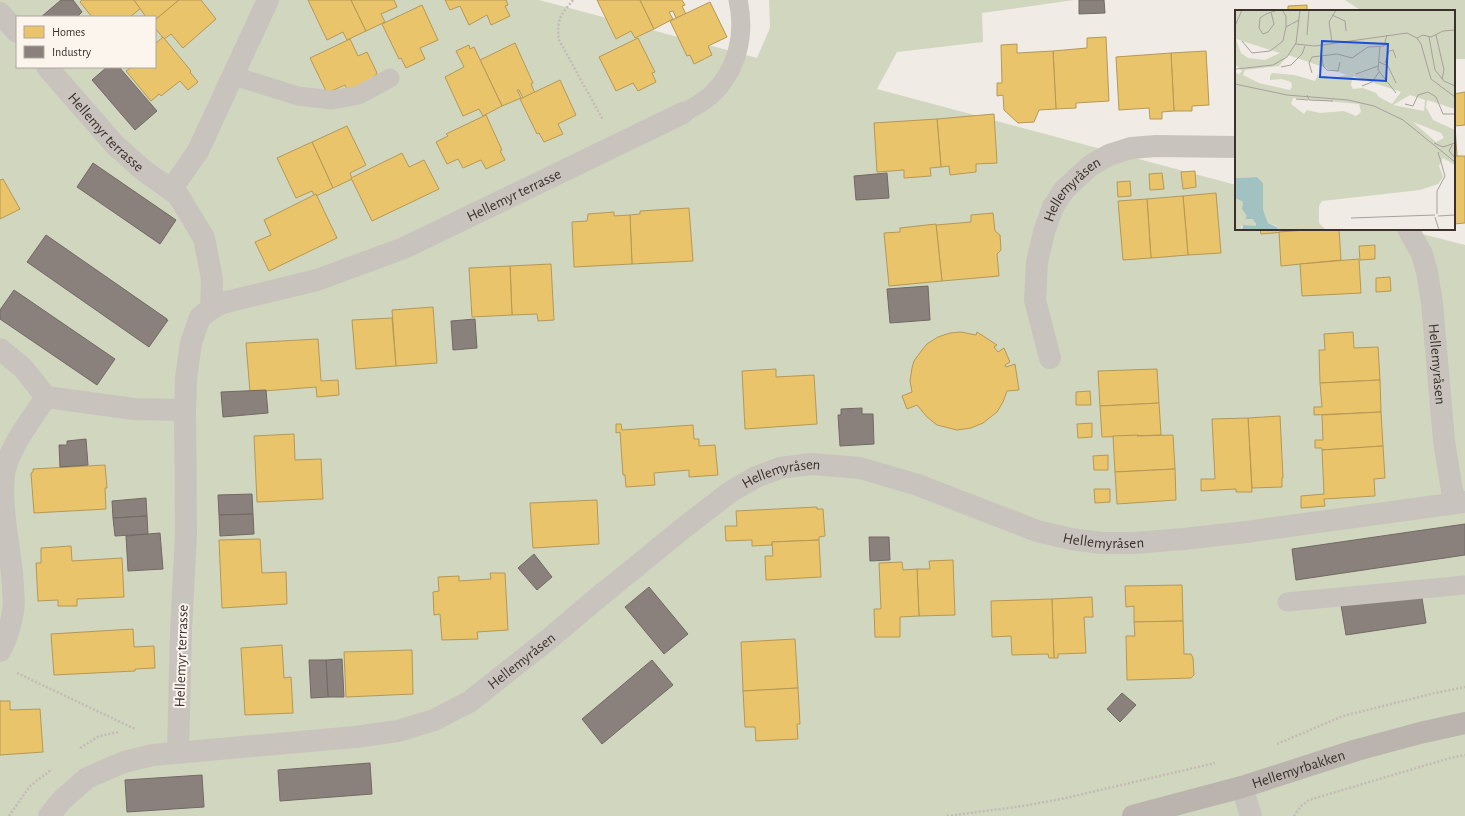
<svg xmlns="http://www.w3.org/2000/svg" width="1465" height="816" font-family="'Alegreya Sans',sans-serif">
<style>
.green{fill:#d1d6bf;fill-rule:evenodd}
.homes{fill:#e9c46a;stroke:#b59857}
.industry{fill:#8a817c;stroke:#726964}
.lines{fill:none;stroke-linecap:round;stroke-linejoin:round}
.path{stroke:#c2bbb6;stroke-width:2.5;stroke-dasharray:2 2;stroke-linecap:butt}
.lane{stroke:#c9c3be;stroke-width:19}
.street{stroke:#c9c3be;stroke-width:22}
.secondary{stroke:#bab3ae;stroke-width:22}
.labels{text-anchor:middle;stroke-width:4;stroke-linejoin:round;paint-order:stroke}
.street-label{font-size:15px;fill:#3b302b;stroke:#fbf5ee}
.inset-road{fill:none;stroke:#a8a09b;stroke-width:1}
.view{fill:#1d4ed8;fill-opacity:0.15;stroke:#1d4ed8;stroke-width:2}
.inset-edge{fill:none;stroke:#3b302b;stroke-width:2}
</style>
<rect width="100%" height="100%" fill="#f0ebe5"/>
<!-- green -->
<g class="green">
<path d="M0 0H539L757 58 770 28 769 0H1074L982 13 983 42 897 52 877 89 1236 185V229H1403L1465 245V816H0ZM17 17H155V67H17Z"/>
<polygon points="1345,0 1465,0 1465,59 1454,59 1454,11 1362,11"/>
</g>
<!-- homes -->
<g class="homes">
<polygon points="82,0 134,0 141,8 130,17 92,17 80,2"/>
<polygon points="134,0 179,0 155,20 155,17 146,17"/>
<polygon points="179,0 201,0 216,19 183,48 171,34 164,39 155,28 155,20"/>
<polygon points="308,0 351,0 366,31 347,40 343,32 327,40"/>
<polygon points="351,0 394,0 397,7 381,14 385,22 366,31"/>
<polygon points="445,0 506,0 508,5 505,6 510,16 491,25 487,15 469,25 460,6 450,10"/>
<polygon points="597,0 640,0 654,29 635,38 631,31 616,39"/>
<polygon points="640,0 682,0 685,5 682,6 686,14 676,18 673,11 669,12 673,19 654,29"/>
<polygon points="710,2 727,37 708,46 712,55 694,64 690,55 687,56 670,21"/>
<polygon points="422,5 438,40 420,48 425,59 406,68 401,58 399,59 382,24"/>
<polygon points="1307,5 1307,11 1288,11 1288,6"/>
<polygon points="163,37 191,71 190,72 198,82 188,90 180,81 161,96 159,94 151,101 126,71 132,67 155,67 155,44"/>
<polygon points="1106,37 1109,101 1076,103 1076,108 1056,109 1053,51 1087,48 1087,38"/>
<polygon points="638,38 655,72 652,73 656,82 638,91 633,83 616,91 599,57"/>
<polygon points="350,39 358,56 367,52 377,73 375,76 350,95 345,85 327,93 310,58"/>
<polygon points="515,43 533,83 531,84 535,93 523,98 519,90 517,90 521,98 502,106 480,60"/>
<polygon points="1017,44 1017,53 1053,51 1056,109 1039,110 1034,122 1018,123 1004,110 1003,95 997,96 997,83 1002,83 1001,45"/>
<polygon points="469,45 470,49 474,47 502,106 483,116 479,109 463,116 445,77 464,67 456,51"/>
<polygon points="1206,51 1209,105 1192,106 1192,111 1174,111 1171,53"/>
<polygon points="1171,53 1174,111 1162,112 1162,119 1150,119 1149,108 1119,110 1116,57"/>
<polygon points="560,80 576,115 558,124 563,134 544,142 539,133 537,134 520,99"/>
<polygon points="1465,92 1465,125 1455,126 1457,156 1454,156 1454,94"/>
<polygon points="994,114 997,163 976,164 976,172 950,175 949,166 941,167 937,119"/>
<polygon points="486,115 502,150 500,151 505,160 486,169 481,160 463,168 458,159 447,164 436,142 448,136 446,134"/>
<polygon points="937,119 941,167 930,168 931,176 904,178 904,170 877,172 874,123"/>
<polygon points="347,126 366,165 350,173 352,179 333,188 312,142"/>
<polygon points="312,142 333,188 316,196 316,194 314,195 312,191 296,198 277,158"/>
<polygon points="402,153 409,167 424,160 439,189 372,221 351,178"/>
<polygon points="1454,156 1465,156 1465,223 1454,224"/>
<polygon points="1195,171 1196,187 1183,189 1181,172"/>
<polygon points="1162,173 1164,189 1150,190 1149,174"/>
<polygon points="3,179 20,209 0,219 0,180"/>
<polygon points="1130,181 1131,196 1118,197 1117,182"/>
<polygon points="1216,193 1221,253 1188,255 1183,196"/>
<polygon points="316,194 337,238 269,271 255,242 271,235 264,220"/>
<polygon points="1183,196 1188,255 1151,258 1147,199"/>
<polygon points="1147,199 1151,258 1123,260 1118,201"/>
<polygon points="689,208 693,261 632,264 630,215 640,214 640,211"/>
<polygon points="614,212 614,216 630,215 632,264 574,267 572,222 587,221 588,214"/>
<polygon points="993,213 995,231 1000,235 1001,250 997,254 999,276 942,281 936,225 971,222 971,215"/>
<polygon points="936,224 942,281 889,286 884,233 900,232 900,228"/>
<polygon points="1260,229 1320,229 1261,234"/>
<polygon points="1320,229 1339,229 1341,260 1281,266 1279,232"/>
<polygon points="1375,245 1375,259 1360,260 1359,246"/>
<polygon points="1359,259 1361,293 1302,296 1300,264"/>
<polygon points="551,264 554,320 538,321 537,314 512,315 510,266"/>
<polygon points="510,266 512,315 472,317 469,268"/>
<polygon points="1390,277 1391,291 1376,292 1376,278"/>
<polygon points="433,307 437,363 396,366 392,310"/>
<polygon points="392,318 396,366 356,369 352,320"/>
<polygon points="961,332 976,335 977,332 997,345 994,347 998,352 1004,348 1010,362 1005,365 1006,367 1015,364 1019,390 1007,391 1003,402 997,412 983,423 971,428 957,430 937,425 927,417 917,405 907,409 902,396 912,392 910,381 912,368 914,361 922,350 927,344 938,337 950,333"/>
<polygon points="1353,332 1354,348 1378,347 1380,380 1320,383 1319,350 1325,350 1324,334"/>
<polygon points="318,339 321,381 338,380 339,395 317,397 316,387 250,392 246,343"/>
<polygon points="776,369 776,377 814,375 817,424 745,429 742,371"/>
<polygon points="1157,369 1159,403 1100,406 1098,371"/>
<polygon points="1380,380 1381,412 1314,415 1314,407 1322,407 1320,383"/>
<polygon points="1090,391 1091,405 1076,405 1076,392"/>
<polygon points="1159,403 1161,435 1102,437 1100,406"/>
<polygon points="1381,412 1383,446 1322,450 1322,448 1315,448 1315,440 1323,440 1322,415"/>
<polygon points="1280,416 1283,478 1282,478 1282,487 1252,488 1248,418"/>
<polygon points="1248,418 1252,492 1236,492 1236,489 1201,491 1201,479 1215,479 1212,419"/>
<polygon points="1092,423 1092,437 1078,438 1077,424"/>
<polygon points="616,424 621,424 622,430 693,425 694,439 699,439 699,446 715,445 718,475 689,477 689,470 654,473 655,485 626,487 625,475 623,475 620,432 616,433"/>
<polygon points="294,434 295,460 321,459 323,499 257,502 254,436"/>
<polygon points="1138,435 1137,436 1173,435 1175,469 1115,472 1113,436"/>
<polygon points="1383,446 1385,478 1374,479 1375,496 1324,499 1325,506 1301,508 1301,496 1324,494 1322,450"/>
<polygon points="1108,455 1108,470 1094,470 1093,456"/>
<polygon points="105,465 107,488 105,488 106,509 34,513 31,473 33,472 33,469"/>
<polygon points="1175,469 1176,500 1117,504 1115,472"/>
<polygon points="1094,489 1110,489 1110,502 1095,503"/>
<polygon points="597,500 599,544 533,548 530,503"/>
<polygon points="817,507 817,509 823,509 825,536 819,537 819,540 772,542 772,545 752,546 752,540 726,541 725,526 737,526 736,511"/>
<polygon points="260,539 262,573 286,572 287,604 222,608 219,540"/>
<polygon points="819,540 821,577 766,580 765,556 773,556 772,542"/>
<polygon points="71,546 72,561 122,558 124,597 77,599 77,606 58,606 58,600 38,601 36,563 41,563 41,548"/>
<polygon points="953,560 955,615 919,616 917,569 930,569 929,561"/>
<polygon points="902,562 903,570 917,569 919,616 900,617 900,637 875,637 874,609 881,609 879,563"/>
<polygon points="490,573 505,573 508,630 477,632 478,639 442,640 440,614 434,615 433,592 439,591 438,577 459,576 459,581 491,579"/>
<polygon points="1182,585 1183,621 1134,622 1134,606 1126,607 1125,586"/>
<polygon points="1092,597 1093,617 1084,617 1086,653 1058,654 1058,658 1054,658 1052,599"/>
<polygon points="1052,599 1054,658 1049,658 1048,654 1012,655 1011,636 992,637 991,601"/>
<polygon points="1183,621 1184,654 1191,654 1193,658 1194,675 1191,678 1127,680 1126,636 1135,636 1134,622"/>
<polygon points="133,629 134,647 154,646 155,668 135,669 135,671 54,675 51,634"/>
<polygon points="795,639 798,688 743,691 741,642"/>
<polygon points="282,645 284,678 291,677 293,713 245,715 241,648"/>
<polygon points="412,650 413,694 346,697 344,652"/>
<polygon points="798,688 800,724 797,724 798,739 756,741 755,727 745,727 743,691"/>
<polygon points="0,701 10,701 10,710 40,709 43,752 0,755"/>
</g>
<!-- industry -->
<g class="industry">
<polygon points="61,0 73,0 82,12 77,17 41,17"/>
<polygon points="1079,0 1104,0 1105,13 1079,14"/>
<polygon points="107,67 119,67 157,111 135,130 92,80"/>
<polygon points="93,163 176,220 160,244 77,187"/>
<polygon points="887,173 889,198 856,200 854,176"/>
<polygon points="46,235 167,319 166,320 168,320 149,347 27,262"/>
<polygon points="928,286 930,320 890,323 887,289"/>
<polygon points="14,290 115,359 97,385 0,319 0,310"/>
<polygon points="475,319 477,348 453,350 451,321"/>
<polygon points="266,390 268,413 223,417 221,392"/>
<polygon points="862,408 862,414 873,414 874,444 840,446 838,415 841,415 841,409"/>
<polygon points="86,439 88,465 60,467 59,445 67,445 67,441"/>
<polygon points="252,494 253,514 219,515 218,495"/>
<polygon points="146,498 147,516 113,518 112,501"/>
<polygon points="253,514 254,534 220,536 219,515"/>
<polygon points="147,516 148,534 115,536 113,518"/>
<polygon points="1465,524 1465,555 1296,580 1292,549"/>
<polygon points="160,533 163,569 128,571 126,536"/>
<polygon points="869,537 889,537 890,560 870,561"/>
<polygon points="534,554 552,577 537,590 518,568"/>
<polygon points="649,587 688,634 664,654 625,607"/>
<polygon points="1421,592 1426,623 1346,635 1341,605"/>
<polygon points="342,659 344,697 328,697 326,660"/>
<polygon points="309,660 326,660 328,697 311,698"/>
<polygon points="652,660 673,685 602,744 582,719"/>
<polygon points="1122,693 1136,705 1120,722 1107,709"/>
<polygon points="370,763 372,794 280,801 278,770"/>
<polygon points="202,775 204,807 127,812 125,780"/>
</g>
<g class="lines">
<!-- path -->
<g class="path">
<path d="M573 0C561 15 556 19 559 40L603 120"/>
<polyline points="17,673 135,729"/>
<polyline points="1277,744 1343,716 1435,693 1465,687"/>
<polyline points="80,748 99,736 119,732"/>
<polyline points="9,816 30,786 52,769"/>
<polyline points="947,816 1023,806 1066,798 1215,763"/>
<polyline points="1294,816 1301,806 1309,800 1450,758 1465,755"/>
</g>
<!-- lane -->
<g class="lane">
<polyline points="234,76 298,96 332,100 359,95 390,78"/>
<path d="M683 113C692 108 702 103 710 96 737 72 746 35 738 0"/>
<polyline points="1287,602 1465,585"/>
</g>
<!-- street -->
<g class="street">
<polyline points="0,13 17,32"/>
<path id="s1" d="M47 67 115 145 143 170 178 195 204 238 212 279 211 309 200 317 191 343 186 378 185 410 186 533 181 632 178 752"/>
<polyline points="171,190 198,151 268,0"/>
<path id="s2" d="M1408 229 1422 254 1427 272 1432 303 1444 441 1454 503"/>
<path id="s3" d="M211 309 222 303 317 280 404 248 683 113"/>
<polyline points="0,349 23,368 46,397 134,409 185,410"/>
<path id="s4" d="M1050 358 1035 300 1037 262 1044 232 1053 207 1064 190 1090 166 1109 155 1131 148 1156 146 1236 147"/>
<path d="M0 651C7 638 11 625 13 611 15 603 13 594 13 586 11 549 0 512 4 474 9 447 31 420 46 397"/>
<polyline points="1242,787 1251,816"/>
<path id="s5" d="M49 816 62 800 87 778 124 762 153 755 355 737 398 731 434 720 469 702 549 639 595 600 686 526 730 492 756 477 780 468 811 464 860 468 918 485 1037 531 1071 539 1102 543H1134L1183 539 1246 532 1465 502"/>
</g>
<!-- secondary -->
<path class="secondary" id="s6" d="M1133 816 1242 787 1357 750 1420 733 1465 723"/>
</g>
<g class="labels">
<!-- street labels -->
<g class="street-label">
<text dy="5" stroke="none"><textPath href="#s1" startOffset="88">Hellemyr terrasse</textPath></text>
<text dy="5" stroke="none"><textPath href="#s4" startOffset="181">Hellemyråsen</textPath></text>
<text dy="5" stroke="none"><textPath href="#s3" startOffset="325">Hellemyr terrasse</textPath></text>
<text dy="5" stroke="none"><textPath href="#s2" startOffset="140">Hellemyråsen</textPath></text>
<text dy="5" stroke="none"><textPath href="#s5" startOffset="838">Hellemyråsen</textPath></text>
<text dy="5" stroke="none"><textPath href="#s5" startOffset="1174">Hellemyråsen</textPath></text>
<text transform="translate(181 656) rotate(-88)" y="5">Hellemyr terrasse</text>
<text dy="5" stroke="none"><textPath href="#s5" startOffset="514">Hellemyråsen</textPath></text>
<text dy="5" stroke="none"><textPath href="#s6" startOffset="172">Hellemyrbakken</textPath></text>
</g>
</g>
<!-- overview -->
<g transform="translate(1235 10)">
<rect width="220" height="220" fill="#f0ebe5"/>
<path d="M0 0H220V99L192 90 191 97 198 110 220 120V155L208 148 204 156 208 167 203 174 185 180 87 191 84 196V213L91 220H42V216L33 213 28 199V173L22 167 0 168V62L4 64 7 61 0 54ZM1 29 45 43 30 50 13 48 6 43ZM53 45 112 65 95 69 83 65 80 71 59 65 37 63 35 66V70L46 69 56 72 57 77 55 80 24 73 8 65 10 60 44 56ZM118 66 166 82 157 94 144 87 141 83 128 78 118 79 116 75ZM175 85 190 90 189 101 158 95ZM58 88 124 94 126 102 121 106 109 101 85 103 72 100 69 104 56 94ZM178 112 206 123 209 128 201 132ZM0 188 8 192 21 211 20 216H6L7 220H0Z" fill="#d1d6bf" fill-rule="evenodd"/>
<path d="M22 167 28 173V199L33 213 42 217V220H7L8 215 20 216 21 214 18 209H10L12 206 7 199 8 192 0 188V168Z" fill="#a1c2c1"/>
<path class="inset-road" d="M47 0 51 6V17M36 2 39 14 33 22 28 24 24 18 25 8 31 4 43 0M97 5 110 11 111 21M0 16 7 0M72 25 74 0M201 25 209 60 207 69M194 27 200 60 209 71 220 76M182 28 188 25 196 27 208 21 220 20M7 31 17 43 35 41 48 31 51 17 64 10M97 32 94 12 101 0M60 34 80 36 172 23 182 28 186 34 196 69 220 87M145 36 143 60 161 83M87 45 88 56 92 60 103 61 105 52M144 52 153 56 161 73M150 53 154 41 158 40 161 48M46 57 56 55 67 44 70 36M1 59 38 55 52 47 61 33 65 0M77 63 74 53 77 47 102 44 117 48 133 37 149 36 152 25M121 64 143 56M0 74 52 85 113 90 139 96 168 110 220 152M127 76 137 72 144 62M72 85 74 90 98 91M61 89 73 90M170 94 178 96 183 85 193 82 201 87 208 104H220M199 133 208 137 220 133M217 135 214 141 220 148M203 142 210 166M202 204V181L210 166M203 206 220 205M200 207 204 220M116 208 200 205"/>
<path class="view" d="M87 31 153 34 151 71 85 67Z"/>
<rect width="220" height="220" class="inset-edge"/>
</g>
<!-- legend -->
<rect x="16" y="16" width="140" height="52" fill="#fbf5ee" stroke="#aea6a0"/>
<rect x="24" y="26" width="20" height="12" fill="#e9c46a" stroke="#aea6a0"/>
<text x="52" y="36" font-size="12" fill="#3b302b">Homes</text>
<rect x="24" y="46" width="20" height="12" fill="#8a817c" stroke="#aea6a0"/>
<text x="52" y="56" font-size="12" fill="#3b302b">Industry</text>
</svg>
